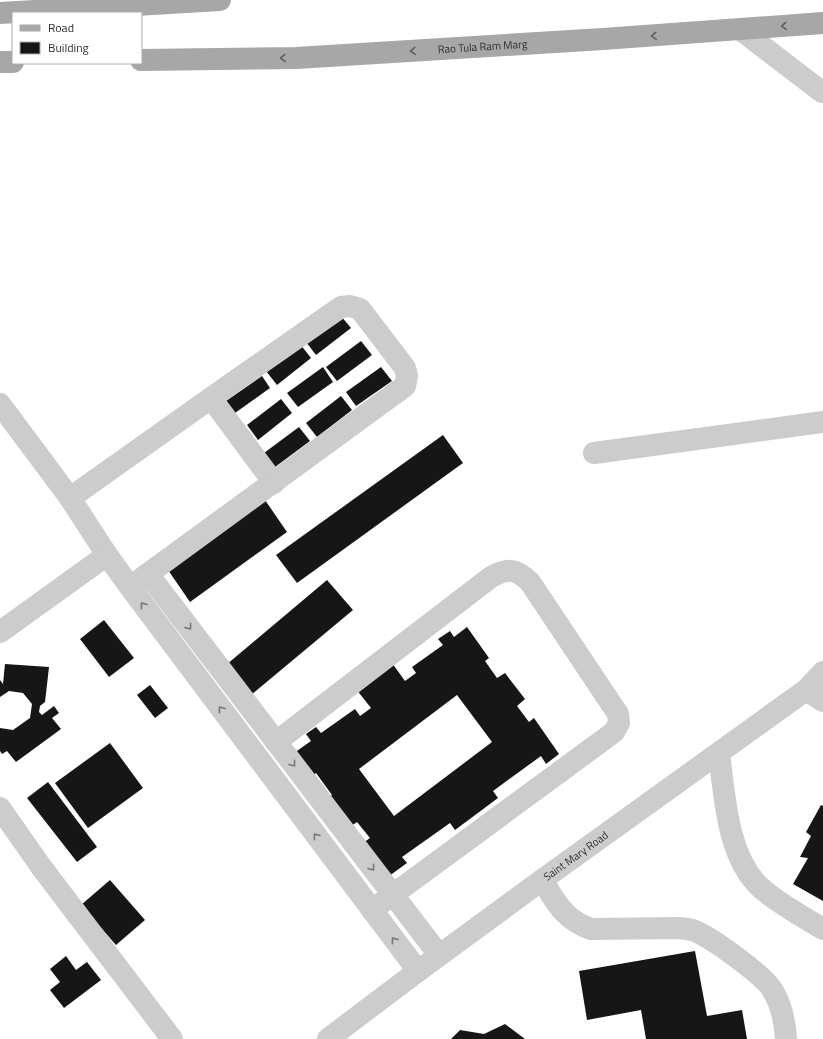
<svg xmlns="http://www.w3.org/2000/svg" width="823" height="1039" font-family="'Titillium Web',sans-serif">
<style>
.building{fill:#161616;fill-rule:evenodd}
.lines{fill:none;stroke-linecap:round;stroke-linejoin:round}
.minor{stroke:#ccc;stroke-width:22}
.major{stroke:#a7a7a7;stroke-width:22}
.oneway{stroke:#5f5f5f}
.oneway2{stroke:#767676}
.labels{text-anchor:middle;stroke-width:4;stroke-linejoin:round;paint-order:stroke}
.street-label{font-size:11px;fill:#2f2f2f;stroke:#fff}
</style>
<rect width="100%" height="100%" fill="#fff"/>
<!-- building -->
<g class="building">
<polygon points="341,316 351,328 316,355 306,342"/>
<polygon points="361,341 372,355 337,381 326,367"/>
<polygon points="300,344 311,358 277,385 266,371"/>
<polygon points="323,367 333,382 298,407 287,393"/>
<polygon points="381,367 392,381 356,406 346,392"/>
<polygon points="262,376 270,388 235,413 226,401"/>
<polygon points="341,396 352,410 317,437 306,423"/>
<polygon points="281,399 292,413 258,440 247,425"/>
<polygon points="299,427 310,441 275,467 264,453"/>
<polygon points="443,435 463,463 297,583 276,555"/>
<polygon points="265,500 287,532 190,602 168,570"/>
<polygon points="327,580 353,610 251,695 226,665"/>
<polygon points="104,620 134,658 109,677 80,639"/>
<path d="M467 627 489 658 485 661 497 678 505 673 525 699 517 706 529 722 534 718 559 754 546 764 541 756 493 791 498 798 455 830 450 823 402 857 407 863 385 879 360 845 370 838 357 822 348 828 327 799 332 795 316 773 311 777 294 753 311 741 306 734 316 727 321 733 355 709 360 716 371 708 356 689 392 663 405 681 416 673 412 667 443 645 438 639 450 631 454 637ZM457 695 492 742 394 816 359 769Z"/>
<polygon points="5,664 49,667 45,702 40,706 39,712 42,715 54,706 59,713 52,718 61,729 16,762 7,751 2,754 0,751 0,728 13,730 30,718 32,704 23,693 9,691 0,697 0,680 3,684"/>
<polygon points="150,685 168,708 155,718 137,695"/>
<polygon points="110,743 143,788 88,828 55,783"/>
<polygon points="48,782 97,847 77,862 27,798"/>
<polygon points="821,805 823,806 823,901 793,884 808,858 800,857 811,836 806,832"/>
<polygon points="110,880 145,920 116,945 81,905"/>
<polygon points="695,951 707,1016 742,1010 747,1039 646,1039 641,1010 587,1020 579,971"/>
<polygon points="66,956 76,970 87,962 101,980 64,1008 50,990 60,982 50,969"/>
<polygon points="505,1024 525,1039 451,1039 460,1030 484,1034"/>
</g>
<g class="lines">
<!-- minor -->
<g class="minor">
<polyline points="741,30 822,92"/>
<polyline points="211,398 274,483"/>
<polyline points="0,404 70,498"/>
<polyline points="594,453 823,422"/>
<polyline points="148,574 439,955"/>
<polyline points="130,587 405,386 407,376 405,368 360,309 350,306 341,307 211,398 70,498 107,555 130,587 418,971"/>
<polyline points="0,632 107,555"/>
<polyline points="806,690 823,701"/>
<path d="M276 742 491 577C508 568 515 568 530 582L618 714 619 723 614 732 372 910"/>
<path d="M719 754C725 797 727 857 761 888 780 905 802 916 823 929"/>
<polyline points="0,808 42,868 172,1039"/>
<path d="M542 880C556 902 564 920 591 929L680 928C685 929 690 929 695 931 712 938 765 976 773 991 782 1006 785 1023 786 1039"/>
<path id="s1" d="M328 1039 418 971 542 880 806 690 823 672"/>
</g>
<!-- major -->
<g class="major">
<polyline points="0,13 220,0"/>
<path id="s2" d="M141 60 296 58 603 39 823 23"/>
<polyline points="0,62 13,62"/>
</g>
</g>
<!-- one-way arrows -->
<defs><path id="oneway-chevron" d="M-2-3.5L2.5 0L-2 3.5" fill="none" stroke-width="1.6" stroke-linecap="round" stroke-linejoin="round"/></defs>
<g class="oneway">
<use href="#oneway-chevron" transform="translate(784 26) rotate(176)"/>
<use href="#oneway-chevron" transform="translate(654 36) rotate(176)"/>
<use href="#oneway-chevron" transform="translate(413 51) rotate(176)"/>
<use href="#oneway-chevron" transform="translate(283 58) rotate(179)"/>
</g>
<g class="oneway2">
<use href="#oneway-chevron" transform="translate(143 605) rotate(-127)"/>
<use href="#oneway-chevron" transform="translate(189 627) rotate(53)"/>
<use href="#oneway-chevron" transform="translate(221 709) rotate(-127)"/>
<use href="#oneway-chevron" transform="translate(293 764) rotate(53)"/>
<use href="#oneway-chevron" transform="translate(316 836) rotate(-127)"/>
<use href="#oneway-chevron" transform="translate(372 868) rotate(53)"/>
<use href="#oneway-chevron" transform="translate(394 940) rotate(-127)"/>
</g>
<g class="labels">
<!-- street labels -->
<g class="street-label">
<text dy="4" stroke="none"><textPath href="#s2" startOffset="342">Rao Tula Ram Marg</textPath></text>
<text dy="4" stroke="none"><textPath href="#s1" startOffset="308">Saint Mary Road</textPath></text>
</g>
</g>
<!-- legend -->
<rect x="12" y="12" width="130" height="52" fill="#ffffff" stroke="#acacac"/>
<rect x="20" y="25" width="20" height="6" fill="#a7a7a7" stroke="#acacac"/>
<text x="48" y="32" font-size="12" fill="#2f2f2f">Road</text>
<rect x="20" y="42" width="20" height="12" fill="#161616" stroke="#acacac"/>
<text x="48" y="52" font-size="12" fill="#2f2f2f">Building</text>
</svg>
